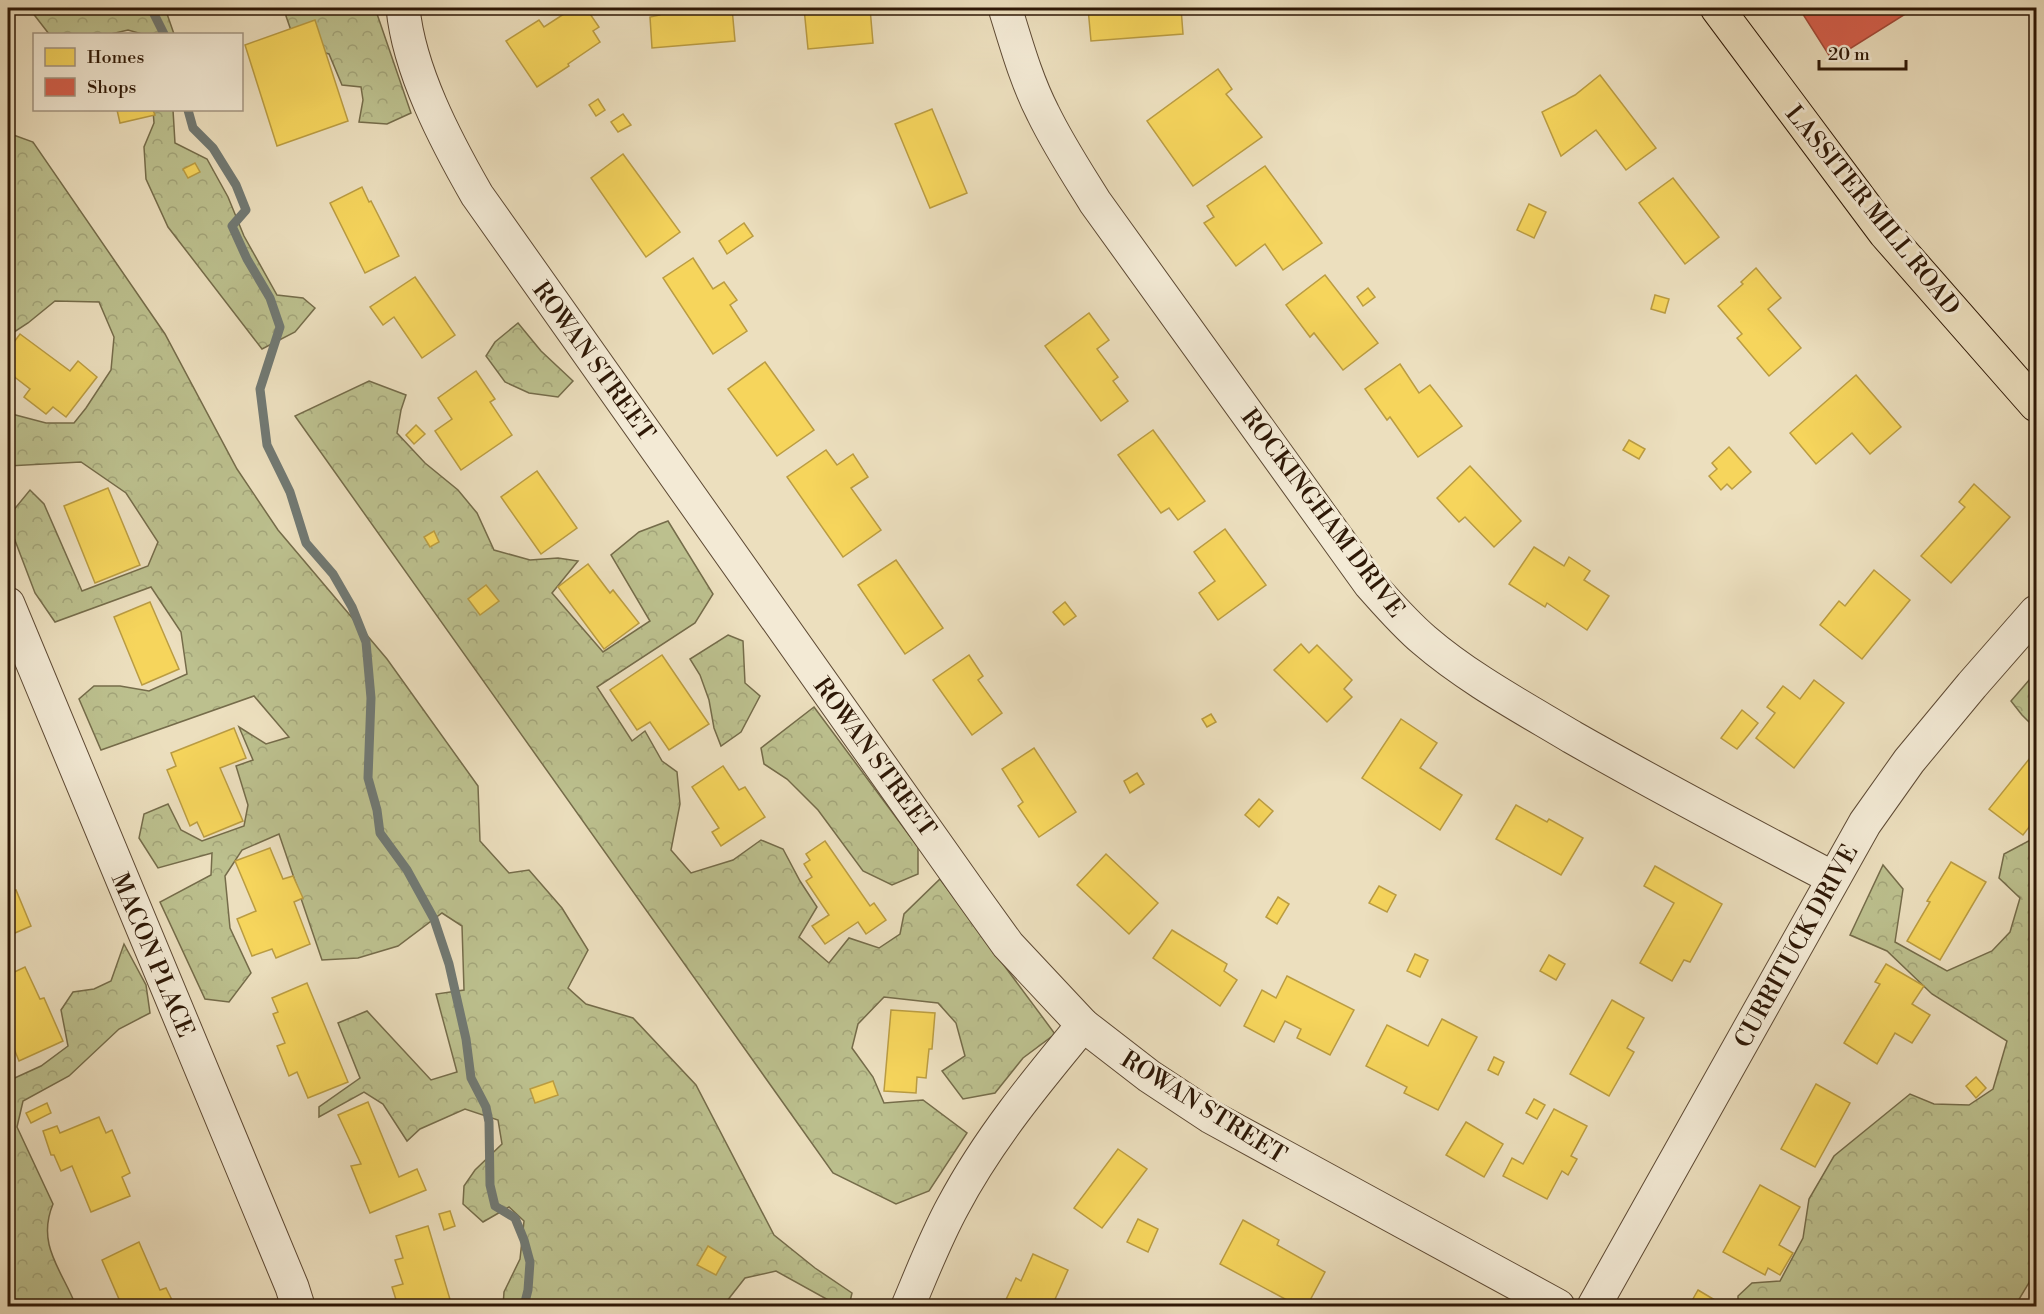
<svg xmlns="http://www.w3.org/2000/svg" width="2044" height="1314" font-family="'Libre Bodoni',serif">
<style>
.forest{fill:url(#forest-crowns);stroke:#756c4a;stroke-width:1.5}
.homes{fill:#f6d55c;stroke:#ba9c42;stroke-width:1.5}
.shops{fill:#d6604d;stroke:#a44a38;stroke-width:1.5}
.lines{fill:none;stroke-linecap:round;stroke-linejoin:round}
.stream{stroke:#717973;stroke-width:9}
.minor-casing{stroke:#5e4a34;stroke-width:35}
.major-casing{stroke:#2e1806;stroke-width:35}
.minor{stroke:#f3ead5;stroke-width:33}
.major{stroke:#ecdfbe;stroke-width:33}
.labels{text-anchor:middle;stroke-width:6;stroke-linejoin:round;paint-order:stroke}
.street-label{font-size:24px;fill:#2e1806;stroke:#f3ead5}
</style>
<defs>
<pattern id="forest-crowns" width="20" height="18" patternUnits="userSpaceOnUse" patternTransform="scale(1.5)"><rect width="20" height="18" fill="#bcc08e"/><path d="M2 6a3 3 0 1 1 6 0M12 15a3 3 0 1 1 6 0" fill="none" stroke="#a2a479"/></pattern>
</defs>
<rect width="100%" height="100%" fill="#ecdfbe"/>
<filter id="stains"><feTurbulence type="fractalNoise" baseFrequency=".00333" numOctaves="4"/><feColorMatrix values="0 0 0 0 .2 0 0 0 0 .09 0 0 0 0 .02 0 0 0 .5 -.17"/></filter>
<radialGradient id="worn" r=".72"><stop offset=".6" stop-color="#630" stop-opacity="0"/><stop offset="1" stop-color="#630" stop-opacity=".3"/></radialGradient>
<!-- forest -->
<g class="forest">
<polygon points="63,8 165,8 174,34 142,34 128,30 111,34 49,34 32,12"/>
<polygon points="286,8 375,8 411,113 387,124 359,122 363,100 361,87 342,85 329,54 296,45 286,16"/>
<polygon points="153,110 173,110 175,143 207,159 228,197 244,236 277,295 303,298 315,308 295,332 262,349 168,227 146,179 144,147 154,123"/>
<polygon points="8,133 33,142 165,334 237,469 278,530 387,659 478,786 480,841 509,873 529,870 562,908 588,950 568,988 586,1004 633,1018 696,1085 774,1235 815,1268 852,1293 849,1306 839,1306 776,1271 745,1278 723,1306 503,1306 504,1292 520,1259 524,1221 509,1207 483,1222 463,1204 464,1186 475,1170 502,1144 498,1120 465,1109 420,1129 407,1141 383,1104 364,1092 319,1117 319,1107 360,1078 338,1023 367,1011 431,1080 457,1072 436,994 464,990 462,926 442,913 398,946 358,958 322,960 279,834 242,850 225,876 230,928 251,973 229,1002 205,999 160,902 211,875 212,853 158,868 139,838 144,814 168,804 181,830 202,841 244,826 248,805 236,766 253,760 239,727 266,744 289,737 254,696 101,750 79,699 94,686 120,686 149,691 187,674 181,632 151,587 55,622 35,593 8,522 8,517 30,490 44,504 82,591 148,566 158,542 126,493 81,462 8,466 8,413 46,423 74,423 86,408 111,370 114,337 99,302 55,301 28,323 8,336"/>
<polygon points="518,323 541,351 573,381 558,397 529,393 505,382 486,356 495,342"/>
<polygon points="369,381 406,395 401,410 397,433 425,463 458,490 477,513 494,550 530,560 558,558 578,561 552,593 603,652 650,621 611,555 639,532 668,521 713,594 695,623 597,687 632,741 645,731 662,761 677,772 680,804 671,850 691,873 733,860 761,840 783,849 800,881 817,907 799,937 829,963 849,938 879,948 900,934 904,914 940,879 1055,1034 1023,1058 995,1093 963,1099 942,1071 965,1056 956,1023 938,1003 884,997 858,1024 852,1048 873,1077 884,1103 923,1100 967,1133 929,1191 896,1204 833,1173 295,416"/>
<polygon points="728,635 743,641 745,683 760,696 741,732 721,746 714,728 709,700 700,675 690,659"/>
<polygon points="2036,672 2036,729 2022,715 2011,701"/>
<polygon points="814,707 918,847 918,874 892,885 863,871 818,810 787,779 764,764 761,748"/>
<polygon points="2036,837 2036,1271 2015,1306 1738,1306 1738,1296 1752,1283 1780,1281 1803,1238 1809,1199 1834,1156 1910,1094 1934,1104 1969,1105 1993,1089 2007,1041 1932,994 1887,951 1850,935 1883,865 1903,889 1895,942 1947,971 1992,951 2010,932 2020,898 1999,878 2004,854"/>
<path d="M124 944 146 985 150 1013 119 1029 69 1076 23 1101 17 1127 53 1204C36 1245 62 1270 76 1306H8V1081L41 1066 68 1046 61 1010 73 992 94 989 111 981Z"/>
</g>
<!-- homes -->
<g class="homes">
<polygon points="573,8 586,8 599,27 593,31 600,42 568,64 569,66 537,87 506,41 539,20 544,27"/>
<polygon points="675,8 732,8 735,41 652,48 650,17 660,15 659,9"/>
<polygon points="804,8 870,8 873,43 808,49"/>
<polygon points="1088,8 1181,8 1183,34 1091,41"/>
<polygon points="315,20 348,121 277,146 245,45"/>
<polygon points="1218,69 1232,89 1226,94 1262,137 1193,186 1147,121"/>
<polygon points="1600,75 1656,148 1626,170 1596,130 1561,156 1542,112 1575,95"/>
<polygon points="598,99 605,110 596,116 589,105"/>
<polygon points="932,109 967,193 930,208 895,124"/>
<polygon points="117,110 153,110 155,115 120,123"/>
<polygon points="623,114 631,125 618,132 611,122"/>
<polygon points="623,154 680,232 646,257 591,178"/>
<polygon points="195,163 200,172 188,178 183,169"/>
<polygon points="1265,166 1322,243 1283,270 1265,244 1236,266 1204,223 1214,217 1207,206"/>
<polygon points="1673,178 1719,237 1685,264 1639,203"/>
<polygon points="362,187 369,202 371,201 399,256 365,273 330,203"/>
<polygon points="1529,204 1546,212 1534,238 1517,230"/>
<polygon points="744,223 753,236 727,254 719,241"/>
<polygon points="693,258 713,289 724,282 737,300 730,305 747,331 713,354 663,278"/>
<polygon points="1756,268 1781,298 1768,309 1801,348 1769,376 1737,338 1742,334 1718,306 1743,284 1741,282"/>
<polygon points="1325,275 1378,343 1343,370 1314,333 1310,337 1286,305"/>
<polygon points="415,277 455,335 422,358 394,317 383,325 370,307"/>
<polygon points="1368,288 1375,297 1363,306 1357,297"/>
<polygon points="1655,295 1669,299 1665,313 1651,309"/>
<polygon points="1089,313 1109,340 1097,349 1118,377 1113,381 1128,401 1101,421 1045,346"/>
<polygon points="20,334 70,371 78,361 97,377 66,417 53,407 46,414 24,397 30,389 8,372 8,350"/>
<polygon points="765,362 814,430 777,456 728,389"/>
<polygon points="1400,364 1419,393 1430,385 1462,426 1418,457 1390,417 1387,420 1365,389"/>
<polygon points="476,371 495,399 490,402 512,435 461,470 435,431 452,419 438,398"/>
<polygon points="1856,375 1901,427 1870,454 1852,433 1816,464 1790,433"/>
<polygon points="416,425 425,434 414,444 406,435"/>
<polygon points="1153,430 1205,501 1178,520 1169,508 1161,513 1118,455"/>
<polygon points="1629,440 1645,449 1639,459 1623,450"/>
<polygon points="1729,447 1751,472 1732,489 1727,484 1721,490 1709,476 1717,469 1712,463"/>
<polygon points="826,450 837,465 853,454 868,477 851,488 881,530 843,557 787,477"/>
<polygon points="1470,466 1521,521 1494,547 1465,517 1459,522 1437,498"/>
<polygon points="537,471 577,528 541,554 501,497"/>
<polygon points="1974,484 2010,517 1951,583 1921,556 1965,507 1959,502"/>
<polygon points="108,488 140,565 95,583 64,506"/>
<polygon points="1225,529 1266,585 1218,620 1199,593 1215,581 1194,552"/>
<polygon points="434,531 439,542 430,547 424,537"/>
<polygon points="1534,547 1564,566 1569,557 1590,571 1584,580 1609,596 1587,630 1547,603 1545,607 1509,584"/>
<polygon points="896,560 943,628 905,654 858,585"/>
<polygon points="588,564 610,593 613,590 639,623 604,649 558,587"/>
<polygon points="1874,570 1910,600 1862,659 1820,625 1839,601 1845,606"/>
<polygon points="486,585 499,601 480,615 468,599"/>
<polygon points="150,602 179,669 142,685 114,617"/>
<polygon points="1065,602 1076,616 1064,625 1053,612"/>
<polygon points="1301,644 1309,653 1317,645 1352,680 1344,689 1352,697 1327,722 1274,670"/>
<polygon points="662,655 709,724 669,750 650,722 637,730 610,690"/>
<polygon points="969,655 983,676 978,680 1002,713 972,735 933,680"/>
<polygon points="1814,680 1844,703 1794,768 1756,738 1775,713 1767,707 1783,686 1800,699"/>
<polygon points="1742,710 1758,723 1737,749 1721,738"/>
<polygon points="1211,714 1216,722 1207,727 1202,719"/>
<polygon points="1401,719 1437,743 1420,768 1462,795 1440,830 1362,778"/>
<polygon points="234,728 246,758 220,768 243,821 204,837 197,822 190,826 167,770 176,766 171,753"/>
<polygon points="1034,748 1076,812 1039,837 1018,806 1023,802 1002,769"/>
<polygon points="2034,753 2036,755 2036,818 2023,835 1989,809"/>
<polygon points="723,766 739,790 745,787 765,817 721,846 712,832 719,828 692,787"/>
<polygon points="1137,773 1144,784 1130,793 1124,781"/>
<polygon points="1259,799 1273,811 1259,827 1245,815"/>
<polygon points="1516,805 1547,822 1549,819 1583,838 1561,875 1496,839"/>
<polygon points="825,841 870,906 874,903 886,920 866,934 858,922 825,944 812,926 829,915 806,881 812,877 804,864 810,860 806,854"/>
<polygon points="270,848 283,879 293,876 303,898 294,902 310,944 276,958 272,949 252,956 237,919 256,911 235,861"/>
<polygon points="1106,854 1158,903 1129,934 1077,885"/>
<polygon points="1951,862 1986,882 1940,960 1907,941 1930,902 1927,901"/>
<polygon points="1655,866 1722,904 1690,962 1684,960 1672,981 1640,963 1674,903 1644,886"/>
<polygon points="8,881 12,891 16,890 31,926 8,936"/>
<polygon points="1379,886 1396,895 1387,912 1369,903"/>
<polygon points="1278,897 1289,904 1277,924 1266,917"/>
<polygon points="1172,930 1227,964 1224,971 1237,980 1220,1006 1153,958"/>
<polygon points="1415,954 1428,960 1420,977 1407,971"/>
<polygon points="1549,955 1565,964 1556,980 1540,971"/>
<polygon points="1886,964 1924,986 1912,1004 1930,1015 1912,1043 1895,1033 1877,1064 1844,1043 1880,984 1875,982"/>
<polygon points="25,967 40,999 44,998 63,1041 19,1061 8,1034 8,975"/>
<polygon points="1287,976 1354,1010 1330,1055 1297,1038 1301,1029 1285,1021 1274,1042 1244,1026 1262,990 1276,998"/>
<polygon points="307,983 348,1082 308,1098 297,1072 289,1076 277,1046 285,1043 273,1014 278,1012 272,998"/>
<polygon points="1612,1000 1644,1018 1627,1048 1634,1052 1609,1096 1570,1074"/>
<polygon points="891,1010 935,1013 932,1049 929,1049 926,1078 917,1077 916,1093 884,1091"/>
<polygon points="1442,1019 1477,1037 1438,1110 1404,1093 1407,1087 1366,1066 1387,1025 1428,1046"/>
<polygon points="1494,1057 1504,1062 1498,1075 1488,1070"/>
<polygon points="1976,1077 1986,1088 1976,1098 1966,1086"/>
<polygon points="553,1081 558,1095 535,1103 530,1089"/>
<polygon points="1816,1084 1850,1103 1815,1167 1781,1149"/>
<polygon points="1534,1099 1545,1105 1537,1119 1526,1113"/>
<polygon points="368,1102 399,1177 417,1169 426,1190 370,1213 351,1166 361,1164 338,1115"/>
<polygon points="47,1103 51,1113 31,1123 26,1113"/>
<polygon points="1554,1109 1587,1126 1571,1156 1577,1159 1568,1175 1562,1171 1547,1199 1503,1176 1512,1158 1523,1164"/>
<polygon points="99,1117 106,1133 112,1130 130,1173 122,1177 130,1196 91,1212 72,1166 61,1171 54,1155 51,1155 43,1131 57,1126 60,1133"/>
<polygon points="1466,1122 1503,1144 1484,1177 1446,1155"/>
<polygon points="1118,1149 1147,1169 1102,1228 1074,1208"/>
<polygon points="1760,1185 1800,1207 1779,1245 1793,1253 1780,1275 1768,1268 1765,1275 1723,1252"/>
<polygon points="450,1211 455,1226 444,1230 439,1214"/>
<polygon points="1138,1219 1158,1229 1148,1252 1127,1242"/>
<polygon points="1243,1220 1279,1240 1277,1245 1325,1272 1307,1306 1298,1306 1220,1264"/>
<polygon points="428,1226 452,1306 398,1306 392,1287 403,1284 395,1260 403,1258 396,1236"/>
<polygon points="139,1242 160,1290 166,1288 175,1306 122,1306 102,1260"/>
<polygon points="708,1246 726,1257 716,1275 697,1265"/>
<polygon points="1033,1254 1068,1270 1052,1306 1003,1306 1016,1278 1021,1281"/>
<polygon points="1698,1290 1725,1306 1689,1306"/>
</g>
<!-- shops -->
<polygon class="shops" points="1799,8 1915,8 1832,60"/>
<g class="lines">
<!-- stream -->
<g class="stream">
<polyline points="151,8 164,34"/>
<polyline points="188,110 193,128 213,148 236,185 246,210 232,226 247,259 270,298 280,327 260,389 267,445 290,492 306,543 333,574 352,607 366,642 371,698 368,778 377,810 380,833 407,870 434,919 449,964 466,1039 471,1078 486,1107 489,1122 490,1185 495,1206 515,1218 524,1240 530,1262 528,1290 524,1306"/>
</g>
<!-- minor casing -->
<g class="minor-casing">
<g id="minor">
<path d="M403 8C409 71 446 141 477 195L972 895 1008 945 1083 1025 1149 1076 1211 1117 1558 1306"/>
<path d="M1005 8C1016 43 1026 80 1043 113 1058 144 1077 173 1095 202L1370 584C1387 603 1404 623 1424 640 1468 678 1522 707 1572 737 1658 786 1745 832 1833 878"/>
<polyline points="8,604 292,1287 298,1306"/>
<path d="M908 1306C922 1273 935 1239 953 1206 988 1140 1035 1083 1083 1025"/>
<polyline points="1594,1306 1865,823 1909,761 1972,685 2036,612"/>
</g>
</g>
<!-- major casing -->
<g class="major-casing">
<polyline id="major" points="1717,8 1885,233 2036,405"/>
</g>
<!-- minor -->
<use href="#minor" class="minor"/>
<!-- major -->
<use href="#major" class="major"/>
</g>
<g class="labels">
<!-- street labels -->
<g class="street-label">
<text transform="translate(1873 210) rotate(51)" y="8">LASSITER MILL ROAD</text>
<text transform="translate(594 361) rotate(54)" y="8">ROWAN STREET</text>
<text transform="translate(1323 513) rotate(53)" y="8">ROCKINGHAM DRIVE</text>
<text transform="translate(875 757) rotate(54)" y="8">ROWAN STREET</text>
<text transform="translate(1796 946) rotate(-61)" y="8">CURRITUCK DRIVE</text>
<text transform="translate(153 955) rotate(67)" y="8">MACON PLACE</text>
<text transform="translate(1204 1107) rotate(32)" y="8">ROWAN STREET</text>
</g>
</g>
<!-- margin -->
<rect width="2044" height="1314" fill="none" stroke="#ecdfbe" stroke-width="30"/>
<rect x="9" y="9" width="2026" height="1296" fill="none" stroke="#2e1806" stroke-width="3"/>
<rect x="15" y="15" width="2014" height="1284" fill="none" stroke="#2e1806" stroke-width="1.5"/>
<!-- legend -->
<rect x="33" y="33" width="210" height="78" fill="#f3ead5" stroke="#a49682" stroke-width="1.5"/>
<rect x="45" y="48" width="30" height="18" fill="#f6d55c" stroke="#a49682" stroke-width="1.5"/>
<text x="87" y="63" font-size="18" fill="#2e1806">Homes</text>
<rect x="45" y="78" width="30" height="18" fill="#d6604d" stroke="#a49682" stroke-width="1.5"/>
<text x="87" y="93" font-size="18" fill="#2e1806">Shops</text>
<!-- scale -->
<path d="M1819 60v9h87v-9" fill="none" stroke="#2e1806" stroke-width="3"/>
<text x="1828" y="60" font-size="18" fill="#2e1806" stroke="#f3ead5" stroke-width="4.5" paint-order="stroke">20 m</text>
<rect width="100%" height="100%" filter="url(#stains)"/>
<rect width="100%" height="100%" fill="url(#worn)"/>
</svg>
